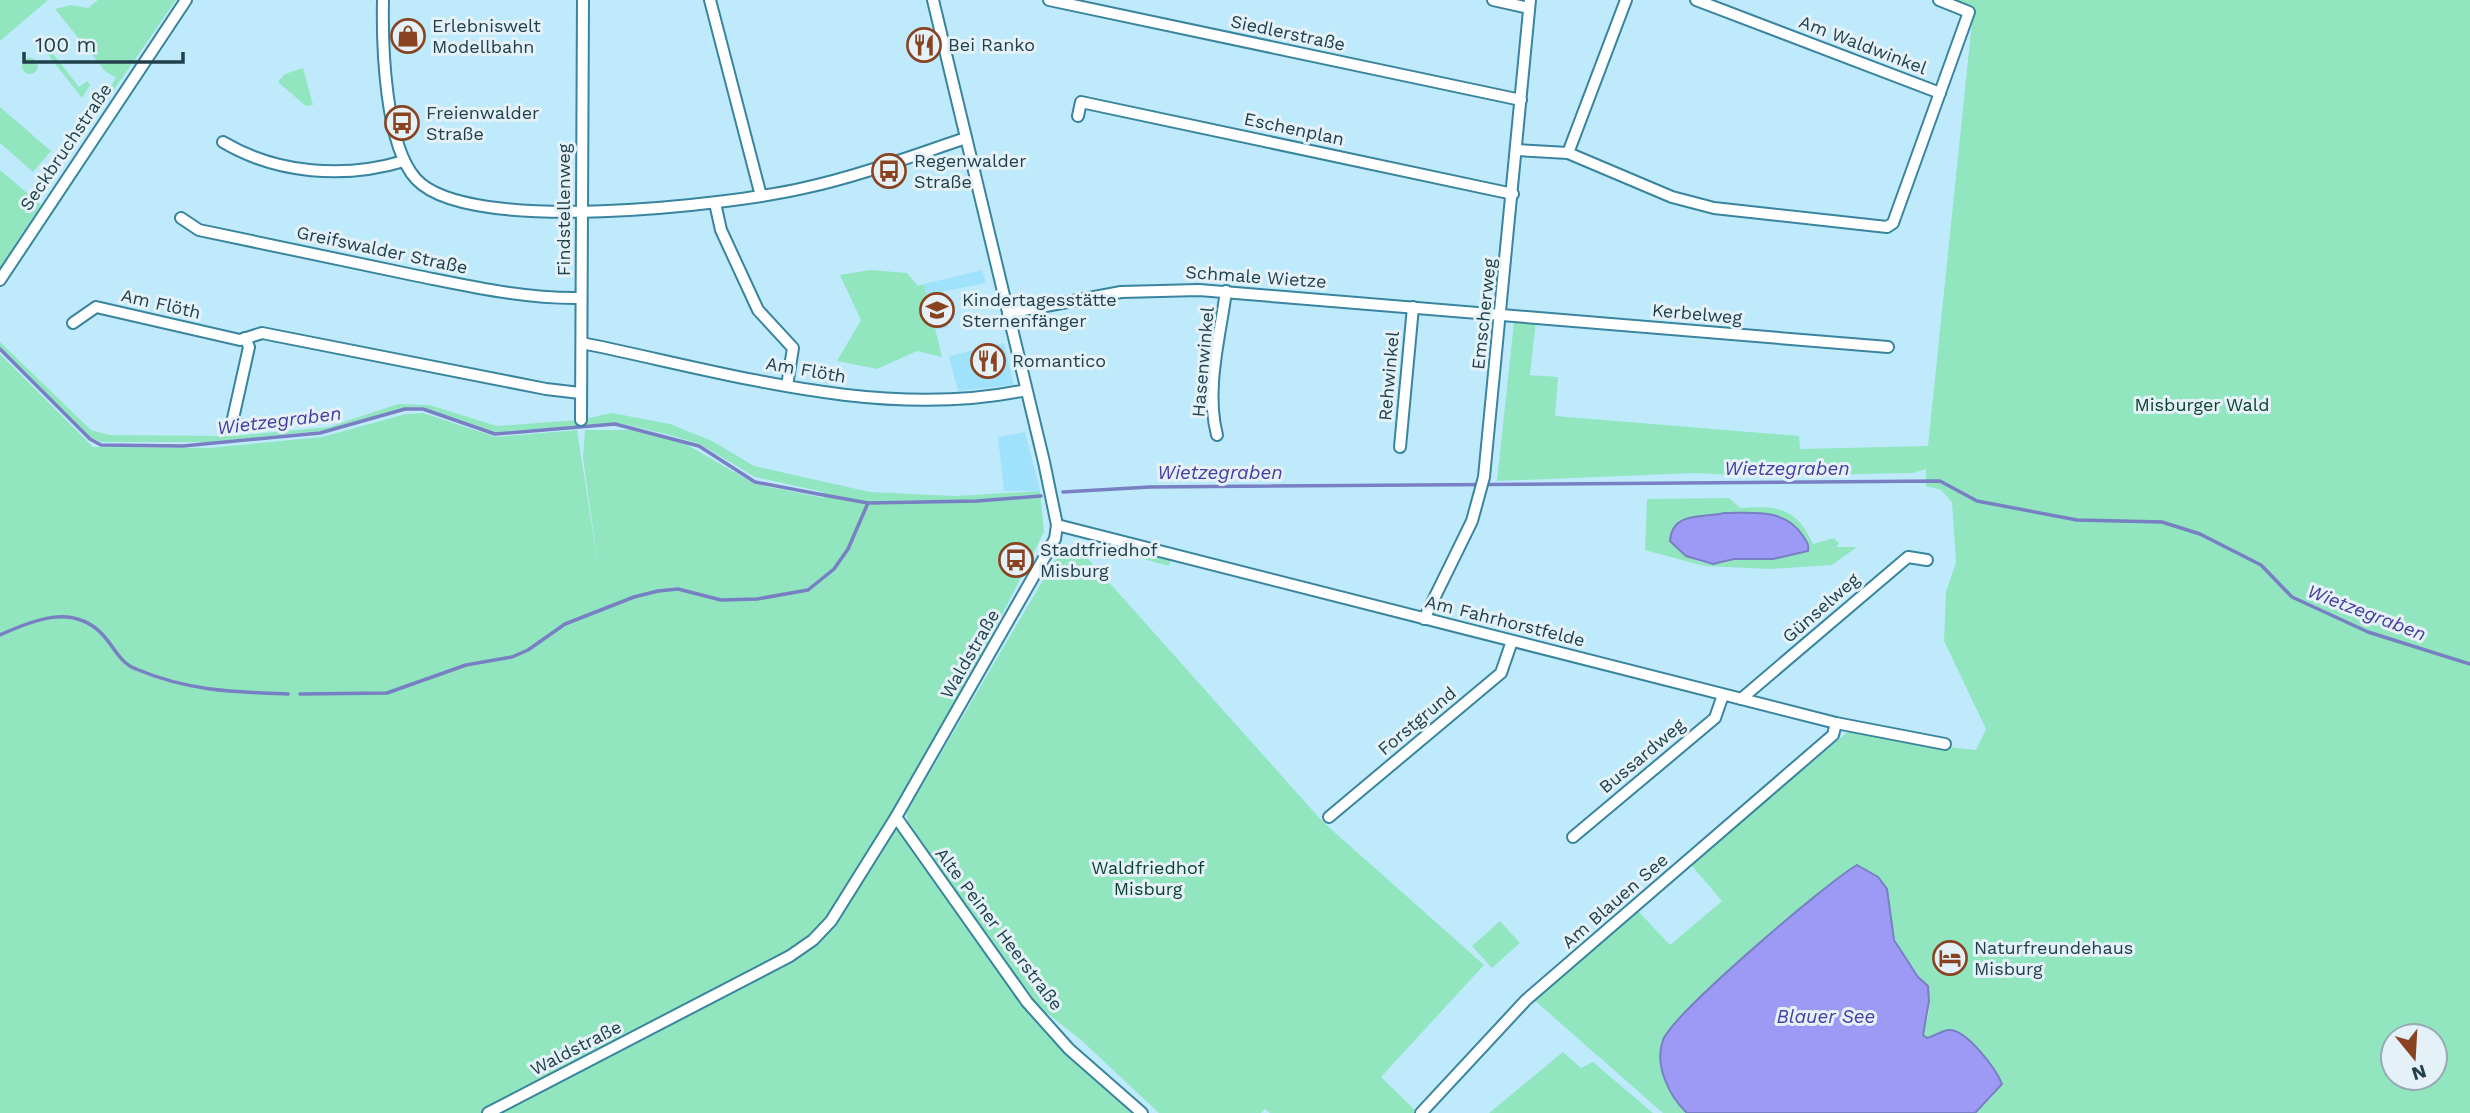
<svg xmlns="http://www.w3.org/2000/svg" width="2470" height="1113" font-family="'Work Sans',sans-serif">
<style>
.built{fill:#a0e1fb}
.green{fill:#91e6c0;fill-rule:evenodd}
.water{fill:#9d9af5;stroke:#787fc2;stroke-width:2}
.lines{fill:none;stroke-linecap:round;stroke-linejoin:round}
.stream{stroke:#787fc2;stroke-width:3.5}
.street-casing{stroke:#39849e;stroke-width:14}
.street{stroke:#fff;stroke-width:10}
.labels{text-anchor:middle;stroke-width:6;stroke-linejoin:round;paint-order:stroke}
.poi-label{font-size:18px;fill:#21404b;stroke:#e4f2f8;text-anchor:start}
.street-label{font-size:18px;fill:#21404b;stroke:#e4f2f8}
.park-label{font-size:18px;fill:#0b412e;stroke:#e4f2f8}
.water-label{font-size:19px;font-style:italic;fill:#4939a1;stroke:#e4f2f8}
</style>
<rect width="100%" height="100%" fill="#bfeafc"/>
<!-- built -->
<g class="built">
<polygon points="982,270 986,283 940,292 948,327 935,330 924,284"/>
<polygon points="1004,343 1014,385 958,391 949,356"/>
<polygon points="1025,432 1040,491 1004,491 998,437"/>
</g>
<!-- green -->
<g class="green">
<polygon points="0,0 48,0 0,41"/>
<polygon points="98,0 176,0 98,113 91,102 99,105 116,78 105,71 55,9 70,5 88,8"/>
<path d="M1944 0H2470V1113H1975L1994 1095 1947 1030 1927 1038 1923 1035C1925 1025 1930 1013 1929 1003 1927 969 1887 952 1892 915L1857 865 1736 965 1665 1082 1687 1113H1663L1533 999 1638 911 1670 945 1722 901 1691 865 1850 730 1921 744 1976 750 1986 729 1944 641 1946 592 1956 562 1952 502 1941 490 1926 486V469L1913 473 1746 476 1696 473 1497 481 1514 322 1518 318 1536 320 1530 375 1558 377 1555 416 1799 436 1800 449 1928 446 1973 12ZM2393 1036H2435V1078H2393Z"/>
<polygon points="51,38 53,41 47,46 79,87 87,81 90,85 82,98 41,46"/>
<circle cx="30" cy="66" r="8"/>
<polygon points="303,68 313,105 306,106 278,82 285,74"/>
<polygon points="0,107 51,151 33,172 0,143"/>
<polygon points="0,170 41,205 0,268"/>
<polygon points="870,270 907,273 918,286 924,284 942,357 917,351 877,369 837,361 861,320 840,275"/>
<polygon points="0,342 91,430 110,435 232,436 329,427 398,404 429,405 497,426 578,420 578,426 495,432 423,407 405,408 320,431 209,442 101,442 90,437 0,347"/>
<polygon points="0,354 93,447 209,448 322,437 406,414 423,413 496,437 577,430 599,572 583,458 585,430 637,430 684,443 755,484 824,498 823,492 755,477 700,444 666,434 619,423 584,425 585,419 612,413 670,424 712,441 754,466 870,492 955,496 1040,491 1044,532 978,662 892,818 981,949 1065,1050 1136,1113 0,1113"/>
<path d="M1729 498 1740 508C1776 506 1796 506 1813 544L1834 538 1839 543 1837 547H1857L1832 565 1769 569 1704 566 1645 550 1647 499ZM1725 513 1799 530 1809 545C1788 562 1763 559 1737 560 1730 560 1723 563 1716 564 1695 565 1675 552 1671 533L1681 519Z"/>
<polygon points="1081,551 1323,822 1484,965 1381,1077 1418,1113 1270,1113 1265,1109 1261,1113 1159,1113 1081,1040 1029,999 909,828 906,813 1056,558"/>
<polygon points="1134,551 1171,560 1169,566 1132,556"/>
<polygon points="1500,921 1520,943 1492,968 1472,946"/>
<polygon points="1563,1052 1581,1068 1593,1062 1653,1113 1489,1113"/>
</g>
<!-- water -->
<g class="water">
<path d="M1725 513C1753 513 1785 508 1803 536 1807 542 1809 544 1808 551L1773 559H1734L1713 564 1686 556 1670 541C1672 511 1703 518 1725 513Z"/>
<path d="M1857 865 1878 877 1887 889 1894 940 1918 977 1928 986 1929 1001 1923 1035 1927 1038C1934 1036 1942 1031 1948 1030 1966 1028 1996 1069 2002 1084L1975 1113H1687C1669 1096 1654 1065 1663 1040 1674 1013 1826 883 1857 865Z"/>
</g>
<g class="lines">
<!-- stream -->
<g class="stream">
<polyline points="0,349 90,439 101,445 183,446 320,433 405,409 423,409 495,434 615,424 699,446 755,482 818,494 868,503 977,501 1041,496"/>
<polyline points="1063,492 1150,487 1940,481 1977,501 2077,520 2162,522 2200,534 2261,565 2292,597 2368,632 2470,664"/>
<path d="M0 635C33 620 73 603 103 635 114 647 120 663 136 669 188 691 233 692 288 694"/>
<polyline points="300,694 387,693 466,665 512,657 528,650 565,624 634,597 658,591 678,589 721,600 757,599 808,590 834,569 848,549 868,503"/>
</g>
<!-- street casing -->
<g class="street-casing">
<g id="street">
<path d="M383 0C382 46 385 145 416 179 468 236 730 205 804 188 859 176 912 156 966 138"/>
<polyline points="710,0 761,196"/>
<polyline points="1049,0 1521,100"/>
<polyline points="1493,0 1529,8"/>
<polyline points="1696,0 1940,93"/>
<polyline points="1078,116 1081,102 1513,194"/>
<path d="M223 142C277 174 344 179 404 161"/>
<polyline points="1517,150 1568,153 1672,197 1714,208 1887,227 1893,223 1969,12 1939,0"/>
<polyline points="1568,153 1626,0"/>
<polyline points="715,203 721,230 758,310 793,348 787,386"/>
<path d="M181 218 199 230C272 246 345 261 418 276 473 287 526 299 581 298"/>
<polyline points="0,280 186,0"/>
<polyline points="1008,313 1121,292 1199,290 1888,347"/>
<polyline points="73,323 96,307 240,340 262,333 546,389 580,393"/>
<path d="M582 343C725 372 881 421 1026 390"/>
<polyline points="581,420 583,0"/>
<polyline points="238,424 232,423 249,347 245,338"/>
<path d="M1217 435C1205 390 1220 337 1226 291"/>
<polyline points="1400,447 1413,307"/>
<polyline points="1057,525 1836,723 1945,744"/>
<polyline points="1424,619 1472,521 1484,477 1530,0"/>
<polyline points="1741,699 1908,557 1927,560"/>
<polyline points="896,817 1027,1002 1069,1049 1142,1113"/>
<polyline points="1329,817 1501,673 1512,641"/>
<polyline points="1573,837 1715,718 1723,695"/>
<polyline points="488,1113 790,956 813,940 831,921 896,817 1055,539 1057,525 1044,462 933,0"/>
<polyline points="1421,1113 1526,1000 1833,735 1836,723"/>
</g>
</g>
<!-- street -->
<use href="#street" class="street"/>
</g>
<!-- icons -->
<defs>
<g id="shop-ring" transform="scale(1.75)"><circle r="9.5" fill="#e4f2f8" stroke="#8a4321" stroke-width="1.5"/><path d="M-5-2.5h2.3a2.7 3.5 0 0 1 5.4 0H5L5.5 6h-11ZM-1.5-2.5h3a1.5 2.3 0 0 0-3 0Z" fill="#8a4321"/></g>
<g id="restaurant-ring" transform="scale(1.75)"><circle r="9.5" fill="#e4f2f8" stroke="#8a4321" stroke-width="1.5"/><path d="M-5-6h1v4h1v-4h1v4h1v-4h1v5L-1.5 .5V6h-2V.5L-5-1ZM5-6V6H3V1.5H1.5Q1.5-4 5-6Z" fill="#8a4321"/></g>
<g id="bus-ring" transform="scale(1.75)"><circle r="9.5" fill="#e4f2f8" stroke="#8a4321" stroke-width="1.5"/><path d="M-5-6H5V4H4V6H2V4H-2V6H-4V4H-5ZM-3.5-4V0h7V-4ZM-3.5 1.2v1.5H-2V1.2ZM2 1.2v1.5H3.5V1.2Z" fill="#8a4321"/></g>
<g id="school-ring" transform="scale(1.75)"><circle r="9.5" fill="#e4f2f8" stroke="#8a4321" stroke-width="1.5"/><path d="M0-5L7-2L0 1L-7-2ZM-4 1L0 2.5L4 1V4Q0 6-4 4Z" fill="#8a4321"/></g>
<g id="hotel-ring" transform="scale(1.75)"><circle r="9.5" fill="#e4f2f8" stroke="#8a4321" stroke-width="1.5"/><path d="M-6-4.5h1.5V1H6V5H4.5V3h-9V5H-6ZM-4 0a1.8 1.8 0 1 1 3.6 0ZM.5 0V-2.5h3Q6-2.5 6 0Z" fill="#8a4321"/></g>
</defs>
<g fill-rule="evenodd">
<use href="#shop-ring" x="408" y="36"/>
<use href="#restaurant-ring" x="924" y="45"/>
<use href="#bus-ring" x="402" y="123"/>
<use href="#bus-ring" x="889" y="171"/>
<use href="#school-ring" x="937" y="310"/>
<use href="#restaurant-ring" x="988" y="361"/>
<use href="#bus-ring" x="1016" y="560"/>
<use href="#hotel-ring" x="1950" y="958"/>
</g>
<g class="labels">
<!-- poi labels -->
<g class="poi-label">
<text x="432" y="32">Erlebniswelt<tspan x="432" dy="21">Modellbahn</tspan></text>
<text x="948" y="51">Bei Ranko</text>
<text x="426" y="119">Freienwalder<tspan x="426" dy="21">Straße</tspan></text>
<text x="914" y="167">Regenwalder<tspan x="914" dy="21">Straße</tspan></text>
<text x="962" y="306">Kindertagesstätte<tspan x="962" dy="21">Sternenfänger</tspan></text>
<text x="1012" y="367">Romantico</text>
<text x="1040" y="556">Stadtfriedhof<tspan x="1040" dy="21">Misburg</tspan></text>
<text x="1974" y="954">Naturfreundehaus<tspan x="1974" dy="21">Misburg</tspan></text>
</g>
<!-- street labels -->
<g class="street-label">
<text transform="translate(1288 33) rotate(12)" y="6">Siedlerstraße</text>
<text transform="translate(1863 45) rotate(21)" y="6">Am Waldwinkel</text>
<text transform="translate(1294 129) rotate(12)" y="6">Eschenplan</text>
<text transform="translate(66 147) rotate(-56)" y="6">Seckbruchstraße</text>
<text transform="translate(564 210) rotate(-90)" y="6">Findstellenweg</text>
<text transform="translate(382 250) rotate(12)" y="6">Greifswalder Straße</text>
<text transform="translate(1256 277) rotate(4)" y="6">Schmale Wietze</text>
<text transform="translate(161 304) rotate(13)" y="6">Am Flöth</text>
<text transform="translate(1484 314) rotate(-84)" y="6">Emscherweg</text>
<text transform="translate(1697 314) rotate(5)" y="6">Kerbelweg</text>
<text transform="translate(1203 362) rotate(-85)" y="6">Hasenwinkel</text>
<text transform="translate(806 370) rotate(10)" y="6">Am Flöth</text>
<text transform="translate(1389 376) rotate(-85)" y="6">Rehwinkel</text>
<text transform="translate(1821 608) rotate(-41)" y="6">Günselweg</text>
<text transform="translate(1505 621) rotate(14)" y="6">Am Fahrhorstfelde</text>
<text transform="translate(970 654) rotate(-60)" y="6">Waldstraße</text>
<text transform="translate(1417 721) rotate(-40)" y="6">Forstgrund</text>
<text transform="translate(1642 756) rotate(-40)" y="6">Bussardweg</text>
<text transform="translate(1615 901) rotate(-41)" y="6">Am Blauen See</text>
<text transform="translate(999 929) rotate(53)" y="6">Alte Peiner Heerstraße</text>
<text transform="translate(576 1048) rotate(-27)" y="6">Waldstraße</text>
</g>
<!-- park labels -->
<g class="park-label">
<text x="2202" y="411">Misburger Wald</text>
<text x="1148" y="874">Waldfriedhof<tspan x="1148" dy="21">Misburg</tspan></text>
</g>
<!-- water labels -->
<g class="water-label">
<text transform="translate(279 420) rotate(-7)" y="7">Wietzegraben</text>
<text x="1787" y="475">Wietzegraben</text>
<text x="1220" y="479">Wietzegraben</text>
<text transform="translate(2367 612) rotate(21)" y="7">Wietzegraben</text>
<text x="1826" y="1023">Blauer See</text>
</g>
</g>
<!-- north arrow -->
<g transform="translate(2414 1057) rotate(162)"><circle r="33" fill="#e4f2f8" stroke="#96abb3" stroke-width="2"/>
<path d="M0-5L12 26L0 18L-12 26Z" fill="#8a4321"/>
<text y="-10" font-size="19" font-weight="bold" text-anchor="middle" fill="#21404b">N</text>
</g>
<!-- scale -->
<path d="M24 52v10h159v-10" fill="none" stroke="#21404b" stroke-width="3.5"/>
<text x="35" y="52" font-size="21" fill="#21404b" stroke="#e4f2f8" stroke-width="5" paint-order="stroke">100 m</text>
</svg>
